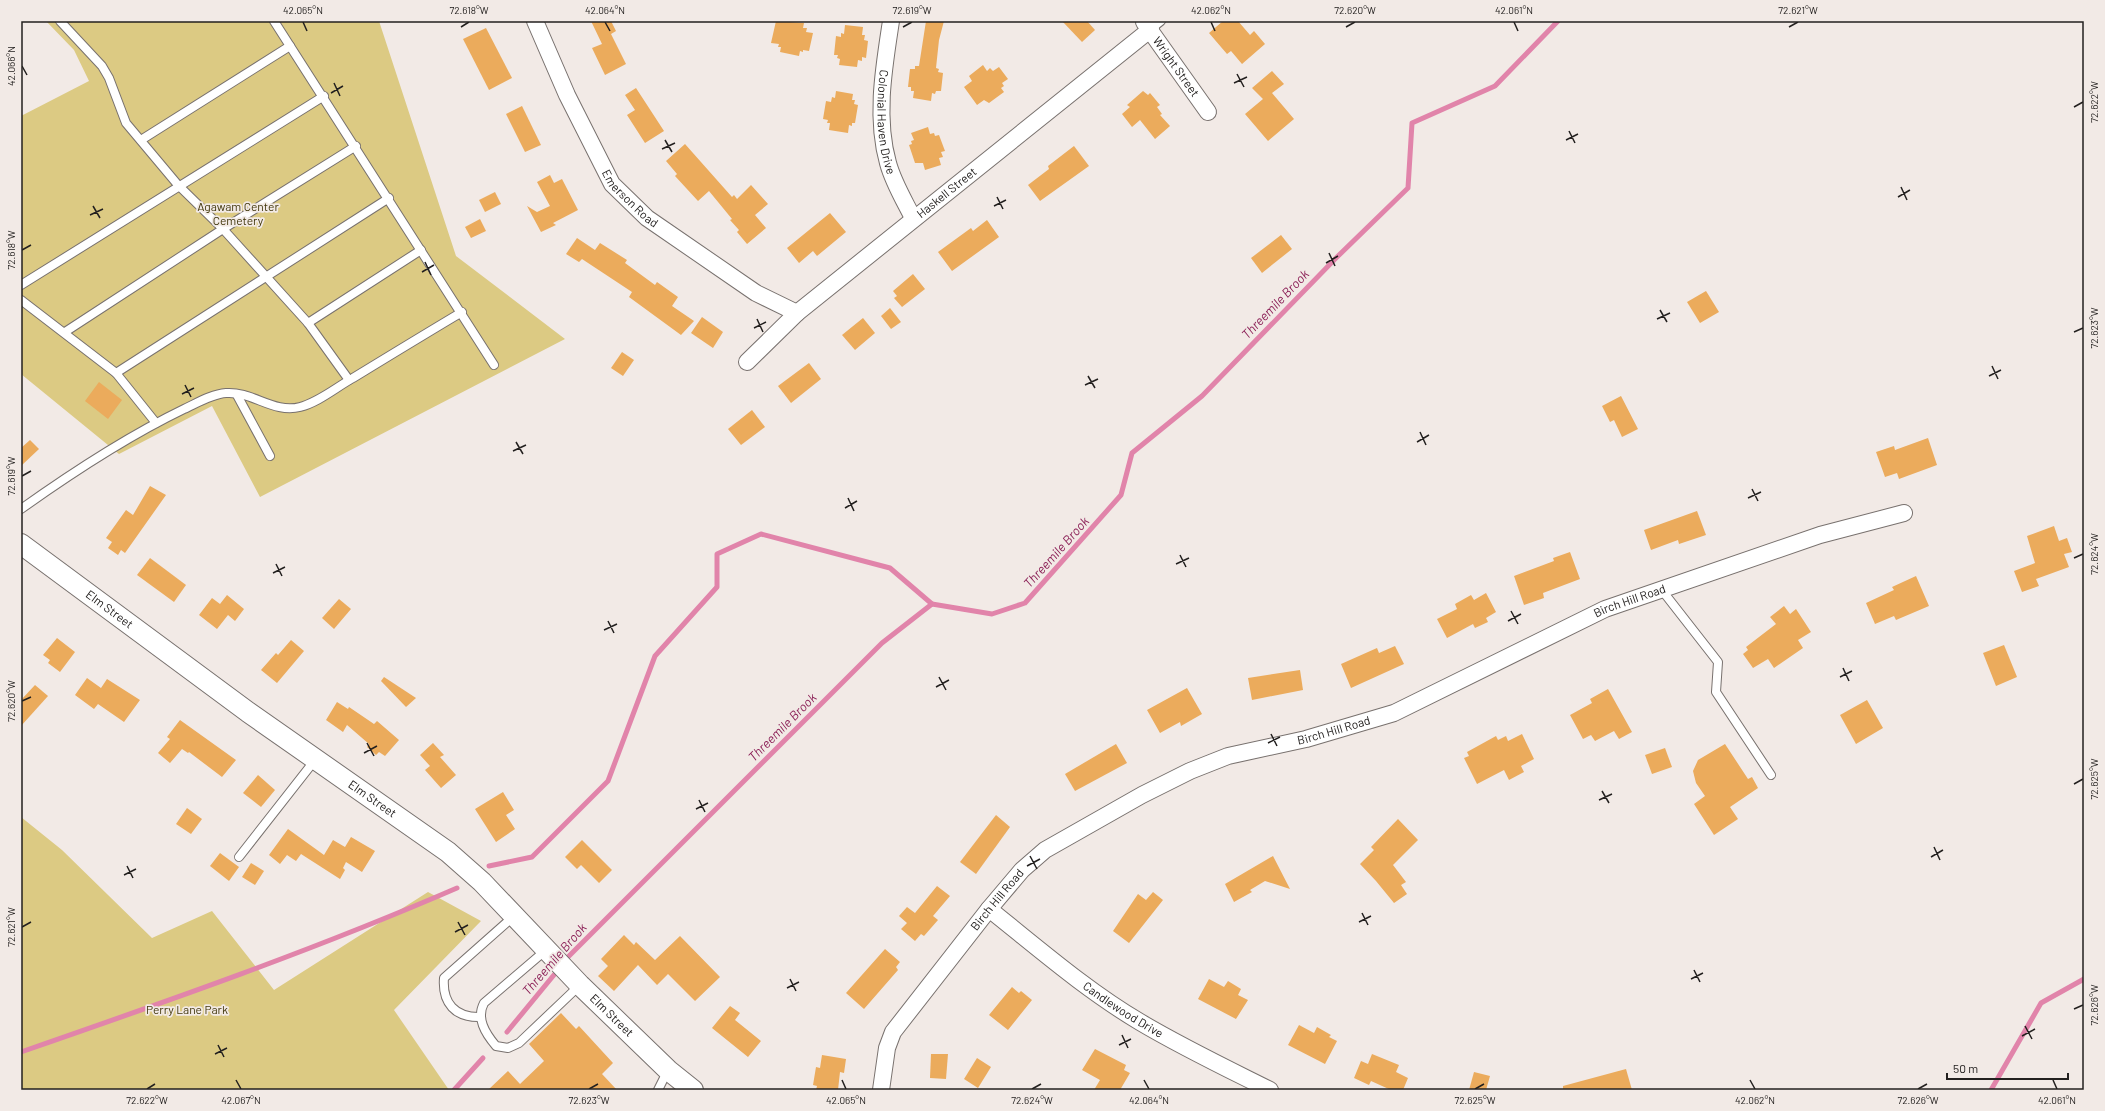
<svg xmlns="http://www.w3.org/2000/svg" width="2105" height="1111" font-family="Barlow,sans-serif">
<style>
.green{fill:#dcca83}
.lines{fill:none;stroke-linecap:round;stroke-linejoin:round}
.stream{stroke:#e184aa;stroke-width:5}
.building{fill:#ebab5c}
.service-casing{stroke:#78716e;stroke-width:10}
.minor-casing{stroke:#78716e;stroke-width:18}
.tertiary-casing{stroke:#78716e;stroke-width:22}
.service{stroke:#fff;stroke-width:8}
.minor{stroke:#fff;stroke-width:16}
.tertiary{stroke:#fff;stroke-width:20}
.ticks{fill:none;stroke:#23201f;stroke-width:1.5}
.labels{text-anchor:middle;stroke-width:3.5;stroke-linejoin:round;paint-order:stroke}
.street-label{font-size:12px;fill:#23201f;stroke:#f2eae6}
.park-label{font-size:12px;fill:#41370c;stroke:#f2eae6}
.water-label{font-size:13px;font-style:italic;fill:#8b1f56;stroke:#f2eae6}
.neatline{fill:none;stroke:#23201f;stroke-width:1.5}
.ticks-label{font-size:10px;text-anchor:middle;fill:#23201f}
</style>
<rect width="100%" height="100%" fill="#f2eae6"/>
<!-- green -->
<g class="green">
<polygon points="46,21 379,21 456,256 565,339 260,497 212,406 119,454 21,374 21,116 89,81 74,50"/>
<polygon points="21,817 62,850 152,938 212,911 274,990 428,892 481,921 394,1010 449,1090 21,1090"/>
</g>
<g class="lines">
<!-- stream -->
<g class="stream">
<polyline points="489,866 532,857 608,781 655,656 717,587 717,554 761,534 890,568 932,604"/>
<polyline points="564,961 882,643 932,604 992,614 1025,603 1121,495 1132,453 1202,396 1336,258 1408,188 1412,123 1495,86 1558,21"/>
<polyline points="507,1032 558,970"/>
<path d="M21 1052C168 1001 314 950 457 888"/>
<polyline points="454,1090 483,1058"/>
<polyline points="1991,1090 2041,1003 2084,979"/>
</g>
</g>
<!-- building -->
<g class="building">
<polygon points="591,21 611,21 616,31 611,34 626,64 605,75 592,48 602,44"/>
<polygon points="776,21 804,23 803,28 807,28 806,32 813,33 809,51 803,50 803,52 800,51 799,56 780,52 781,47 778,47 779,44 771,43"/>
<polygon points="926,21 944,21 939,40 936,68 939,69 938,72 943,73 941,91 936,91 935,94 932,93 931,101 913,98 914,91 911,91 911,87 908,87 910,69 915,69 915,66 919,66"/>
<polygon points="1062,21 1087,21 1095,30 1082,42"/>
<polygon points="1223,21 1238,21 1250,35 1254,31 1265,44 1242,64 1231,51 1227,54 1209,33"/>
<polygon points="845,25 863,27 862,35 865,35 864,40 868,41 866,58 862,57 862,61 858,60 857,67 839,65 840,59 837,58 838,55 834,55 836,36 841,37 841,33 844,34"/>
<polygon points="486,28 512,78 489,90 463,39"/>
<polygon points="983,65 987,71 990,68 993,71 999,67 1008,79 1002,83 1004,86 1001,88 1004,92 989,103 984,100 977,105 964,87 972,81 969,76"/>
<polygon points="1272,71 1284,84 1272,93 1294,119 1268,141 1245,114 1263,99 1252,88"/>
<polygon points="636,88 664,131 645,143 627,115 635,110 625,95"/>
<polygon points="836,91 853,94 852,100 855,100 854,104 858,105 855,123 852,123 852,126 849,125 848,133 829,130 830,123 827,123 828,120 823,119 826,101 831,102 832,97 835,98"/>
<polygon points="1143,91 1148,95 1150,93 1160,105 1157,107 1162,114 1160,115 1170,126 1155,139 1140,120 1132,127 1122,114 1130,107 1127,105"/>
<polygon points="522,106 541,145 525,152 506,114"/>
<polygon points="928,127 930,134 934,133 935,136 939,135 945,151 941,152 943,157 939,158 941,165 925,170 923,163 915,163 909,145 912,144 911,141 914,140 911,133"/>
<polygon points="685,144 732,197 734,195 737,199 751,185 768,204 755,215 766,228 747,244 737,232 739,230 730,220 732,219 709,191 698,201 675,176 677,174 666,161"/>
<polygon points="1074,146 1089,166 1040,201 1028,185 1049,169 1048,166"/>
<polygon points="550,175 554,183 562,179 578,210 553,223 556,225 541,232 527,206 537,212 550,206 537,182"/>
<polygon points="495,192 501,204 485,212 479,200"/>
<polygon points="830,213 846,232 817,256 813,251 799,263 787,248"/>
<polygon points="480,219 486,231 471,238 465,227"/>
<polygon points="987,220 999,237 952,271 938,252 971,228 973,231"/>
<polygon points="1281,235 1292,249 1262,273 1251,258"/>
<polygon points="577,238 595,250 600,243 627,260 625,263 655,285 657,282 678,297 672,306 694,321 681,335 629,297 632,292 582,259 579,262 566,254"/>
<polygon points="913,274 925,289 902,307 894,298 897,296 893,291"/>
<polygon points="1706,291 1719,312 1700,323 1687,302"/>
<polygon points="890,308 901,322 891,329 881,316"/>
<polygon points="702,317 723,332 713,348 691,333"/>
<polygon points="863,318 875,333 855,350 842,335"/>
<polygon points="622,352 634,360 623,376 611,368"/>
<polygon points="809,363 821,379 791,403 778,386"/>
<polygon points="99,382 122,400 108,419 85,401"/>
<polygon points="1621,396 1638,429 1622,437 1614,420 1610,422 1602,406"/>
<polygon points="752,410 765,427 741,445 728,429"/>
<polygon points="1928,438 1937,465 1899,479 1897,473 1885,477 1876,452 1894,446 1895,450"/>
<polygon points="30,440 39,449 21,466 21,448"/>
<polygon points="150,486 166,495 125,553 121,550 118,555 108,548 112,542 106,538 126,510 133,515"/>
<polygon points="1697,511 1706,535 1679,544 1678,540 1651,550 1644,530"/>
<polygon points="2054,526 2059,541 2067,538 2072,552 2064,554 2069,567 2036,579 2039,586 2022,592 2014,571 2035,563 2027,536"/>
<polygon points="1570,552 1580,579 1543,593 1544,598 1524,605 1514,576 1554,561 1553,558"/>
<polygon points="150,558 186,585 174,602 137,575"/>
<polygon points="1916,576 1929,606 1896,620 1894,616 1875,624 1866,603 1894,590 1892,587"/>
<polygon points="1486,593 1496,612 1486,618 1488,622 1475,628 1473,624 1447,638 1437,619 1457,609 1455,604 1471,595 1474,600"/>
<polygon points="227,595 244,609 235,621 228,615 217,629 199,615 212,598 220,604"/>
<polygon points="339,599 351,609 334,629 322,618"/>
<polygon points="1784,606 1790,614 1796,609 1811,632 1798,640 1803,648 1774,668 1768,659 1753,668 1743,654 1748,650 1746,647 1776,624 1770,617"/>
<polygon points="57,638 75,652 60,672 48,663 50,660 43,655"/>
<polygon points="291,640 304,651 277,683 261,670 276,653 278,655"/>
<polygon points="2004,645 2017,677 1996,686 1983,653"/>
<polygon points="1395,646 1404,664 1351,688 1341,664 1377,648 1379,653"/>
<polygon points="1300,670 1303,690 1252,700 1248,678"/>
<polygon points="384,677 416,698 406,707 381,681"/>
<polygon points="87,678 101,688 107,679 140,700 124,722 98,704 94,709 75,695"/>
<polygon points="35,685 48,696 21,726 21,700"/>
<polygon points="1187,688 1202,714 1181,726 1180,722 1160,733 1147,710"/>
<polygon points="1608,689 1632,732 1619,739 1614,731 1595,741 1591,735 1583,739 1570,715 1592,703 1590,699"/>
<polygon points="1867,700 1883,728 1856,744 1840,715"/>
<polygon points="337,702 348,709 349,707 374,724 377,721 399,740 385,756 379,752 376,755 367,747 369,744 347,725 343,732 326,720"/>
<polygon points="180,720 236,760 222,777 189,752 188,753 182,749 170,763 158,753 170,739 167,737"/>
<polygon points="1522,734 1534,759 1521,766 1524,772 1509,780 1504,770 1477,784 1464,758 1469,756 1467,752 1496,736 1498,740 1506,736 1508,741"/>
<polygon points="433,743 444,755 440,757 456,775 441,788 425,770 430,766 420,755"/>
<polygon points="1116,744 1127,763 1075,791 1065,774"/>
<polygon points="1725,744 1748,779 1752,777 1758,788 1730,807 1738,819 1714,835 1694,804 1705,796 1696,783 1693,771 1698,760"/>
<polygon points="1665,748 1672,767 1652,774 1645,755"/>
<polygon points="258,775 275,790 261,807 243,793"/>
<polygon points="503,792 514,810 506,815 515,829 496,842 475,809"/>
<polygon points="187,808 202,819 191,834 176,824"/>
<polygon points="996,815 1010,827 976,874 960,862"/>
<polygon points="1398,819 1418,840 1393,865 1406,882 1401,885 1407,894 1394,903 1376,881 1360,864 1374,850 1371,847"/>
<polygon points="288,829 324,855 333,840 345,847 351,837 375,851 362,872 346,862 343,868 345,870 340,879 301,854 296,861 287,855 280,864 269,855"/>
<polygon points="582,840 612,870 599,883 581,865 577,869 565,857"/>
<polygon points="220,853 239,867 229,881 210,866"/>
<polygon points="1273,856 1290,889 1265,881 1250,890 1252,892 1234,902 1225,884"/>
<polygon points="251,863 264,871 255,885 242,877"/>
<polygon points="937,886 950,896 933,916 938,920 924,936 921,934 915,941 901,929 907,923 899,916 907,907 915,913"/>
<polygon points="1153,892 1163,900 1129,943 1113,931 1138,894 1146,900"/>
<polygon points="624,935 634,945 636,942 655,960 680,936 720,977 695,1001 668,974 657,985 638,965 614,991 598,976 608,966 601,959"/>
<polygon points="885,949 900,962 896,967 898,970 864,1009 846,993"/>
<polygon points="1209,979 1224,987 1228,981 1241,989 1238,995 1248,1000 1236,1019 1198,999"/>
<polygon points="1012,987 1019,993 1021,991 1032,1000 1008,1030 989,1015"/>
<polygon points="730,1006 740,1013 735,1020 761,1041 748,1057 712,1028"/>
<polygon points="561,1013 576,1029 579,1026 613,1063 602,1074 617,1090 488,1090 508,1071 520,1084 544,1061 529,1044"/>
<polygon points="1299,1025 1314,1033 1317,1027 1331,1035 1329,1037 1337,1041 1325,1064 1288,1045"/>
<polygon points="1095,1049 1126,1065 1124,1070 1130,1073 1120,1090 1094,1090 1100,1080 1082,1070"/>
<polygon points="931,1054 948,1054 946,1079 930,1078"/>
<polygon points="1372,1054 1399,1065 1396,1072 1408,1078 1403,1090 1391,1090 1371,1081 1369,1085 1354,1078 1361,1061 1368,1064"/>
<polygon points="822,1055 846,1059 844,1073 840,1072 838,1090 816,1090 817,1086 813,1085 816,1067 820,1068"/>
<polygon points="977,1058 991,1067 978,1088 964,1079"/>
<polygon points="1626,1069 1632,1090 1563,1090 1563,1086"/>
<polygon points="1474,1072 1490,1076 1486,1090 1469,1090"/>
</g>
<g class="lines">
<!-- service casing -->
<g class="service-casing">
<g id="service">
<polyline points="60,21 102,66 109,78 126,123 178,185 223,229 308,323 349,380"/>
<polyline points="274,21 494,365"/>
<polyline points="1151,29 1161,21"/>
<polyline points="141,140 290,46"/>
<polyline points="21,285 324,96"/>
<polyline points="21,300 116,373 156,423"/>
<polyline points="308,323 421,250"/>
<polyline points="65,332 223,229 356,146"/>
<polyline points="116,373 389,198"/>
<polyline points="237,395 270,456"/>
<path d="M21 509C73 472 126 437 184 409 197 403 212 394 226 393 252 391 274 414 300 407 319 402 335 388 353 378 389 356 425 334 462 312"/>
<polyline points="1661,589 1718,662 1716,692 1771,775"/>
<polyline points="239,857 315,760"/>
<path d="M546 950 484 1003C476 1018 485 1033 496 1046L508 1048 519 1043 580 985"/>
<path d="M481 1017C455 1018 442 1003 444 978L514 916"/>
<polyline points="658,1090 668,1070"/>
</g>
</g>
<!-- minor casing -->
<g class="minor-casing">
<g id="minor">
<path id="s1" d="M535 21 567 95 612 184 647 218 756 293 797 313"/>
<path id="s2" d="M891 21C884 67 875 117 888 163 893 182 904 200 913 218"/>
<path id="s3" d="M1144 22 1208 112"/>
<path id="s4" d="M747 362 797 313 1151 29"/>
<path id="s5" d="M989 909C1038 948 1086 990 1140 1022 1182 1047 1226 1068 1270 1090"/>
<path id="s6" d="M881 1090 887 1048 893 1032 989 909 1022 870 1045 850 1142 795 1190 771 1228 756 1306 739 1394 713 1605 609 1820 535 1904 513"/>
</g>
</g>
<!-- tertiary casing -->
<g class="tertiary-casing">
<g id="tertiary">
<path id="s7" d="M21 544 248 712 448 852 482 882 580 985 668 1070 693 1090"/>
</g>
</g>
<!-- service -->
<use href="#service" class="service"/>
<!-- minor -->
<use href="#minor" class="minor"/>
<!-- tertiary -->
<use href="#tertiary" class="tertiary"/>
</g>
<!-- ticks -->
<path class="ticks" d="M303 22 307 31M605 22 610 31M1211 22 1215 31M1514 22 1518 31M461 27 469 22M903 27 912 22M1346 27 1355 22M1789 27 1798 22M22 66 27 75M1237 74 1244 87M334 83 340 96M1234 83 1247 77M331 93 343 86M2074 107 2083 102M1569 131 1575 143M665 140 672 152M1566 140 1578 134M662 149 675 143M1901 187 1907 200M997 197 1003 209M1898 197 1910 190M93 206 100 218M994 206 1006 200M90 215 103 209M22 250 31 245M1329 253 1335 266M425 262 431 275M1326 263 1338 256M422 272 434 265M1660 310 1667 322M757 319 763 332M1657 319 1670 313M754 328 766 322M2074 332 2083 328M1992 366 1998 379M1088 376 1095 388M1989 376 2001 370M185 385 191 397M1085 385 1098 379M182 394 194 388M1420 432 1426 445M516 442 523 454M1417 442 1429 435M513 451 526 445M22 476 31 471M1752 489 1758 501M848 498 854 511M1748 498 1761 492M845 508 857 501M1180 555 1186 567M2074 558 2083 554M276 564 282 576M1176 564 1189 558M273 573 285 567M1511 611 1518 624M608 621 614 633M1508 621 1521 614M604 630 617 624M1843 668 1849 681M939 677 946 690M1840 677 1852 671M936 687 949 680M22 701 31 697M1271 734 1277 746M367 743 374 756M1268 743 1280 737M364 753 377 746M2074 784 2083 779M1602 791 1609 803M699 800 705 812M1599 800 1612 794M696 809 708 803M1934 847 1940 860M1030 856 1037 869M1931 857 1943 850M127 866 133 878M1027 866 1040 859M124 875 136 869M1362 913 1368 925M458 922 465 935M1359 922 1371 916M22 927 31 922M455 932 468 925M1694 970 1700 982M790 979 796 991M1691 979 1703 973M787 988 799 982M2074 1009 2083 1005M2025 1026 2032 1039M1122 1035 1128 1048M2022 1036 2035 1029M218 1045 224 1057M1119 1045 1131 1039M215 1054 227 1048M236 1080 241 1089M842 1080 846 1089M1144 1080 1149 1089M1750 1080 1755 1089M2053 1080 2057 1089M147 1089 155 1084M589 1089 598 1084M1032 1089 1041 1084M1475 1089 1484 1084M1918 1089 1927 1084"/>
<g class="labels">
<!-- street labels -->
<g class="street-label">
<text dy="4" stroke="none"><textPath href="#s3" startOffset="55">Wright Street</textPath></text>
<text dy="4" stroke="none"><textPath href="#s2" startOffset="102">Colonial Haven Drive</textPath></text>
<text dy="4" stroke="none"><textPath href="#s4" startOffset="262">Haskell Street</textPath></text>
<text dy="4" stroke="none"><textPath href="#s1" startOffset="203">Emerson Road</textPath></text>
<text dy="4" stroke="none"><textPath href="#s6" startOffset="936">Birch Hill Road</textPath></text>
<text dy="4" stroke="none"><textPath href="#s7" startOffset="110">Elm Street</textPath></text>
<text dy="4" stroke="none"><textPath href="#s6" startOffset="612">Birch Hill Road</textPath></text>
<text dy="4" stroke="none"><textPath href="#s7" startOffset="434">Elm Street</textPath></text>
<text dy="4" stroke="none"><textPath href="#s6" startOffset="228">Birch Hill Road</textPath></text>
<text dy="4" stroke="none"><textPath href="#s5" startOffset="168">Candlewood Drive</textPath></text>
<text dy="4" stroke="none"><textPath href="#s7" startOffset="758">Elm Street</textPath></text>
</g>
<!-- park labels -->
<g class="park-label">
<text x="238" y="211">Agawam Center<tspan x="238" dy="14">Cemetery</tspan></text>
<text x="187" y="1014">Perry Lane Park</text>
</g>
<!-- water labels -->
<g class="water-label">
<text transform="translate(1275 304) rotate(-46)" y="5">Threemile Brook</text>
<text transform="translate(1056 552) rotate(-48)" y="5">Threemile Brook</text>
<text transform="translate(782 727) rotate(-45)" y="5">Threemile Brook</text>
<text transform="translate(554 959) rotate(-49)" y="5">Threemile Brook</text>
</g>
</g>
<!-- border -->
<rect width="2105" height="1111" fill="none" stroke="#f2eae6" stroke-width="44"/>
<!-- scale -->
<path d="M1947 1073v6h121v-6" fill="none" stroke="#23201f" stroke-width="2"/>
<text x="1953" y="1073" font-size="12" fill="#23201f" stroke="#f2eae6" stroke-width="3" paint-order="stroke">50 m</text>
<rect x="22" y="22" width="2061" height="1067" class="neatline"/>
<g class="ticks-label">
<text x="303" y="14">42.065°N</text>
<text x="469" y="14">72.618°W</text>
<text x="605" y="14">42.064°N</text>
<text x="912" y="14">72.619°W</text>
<text x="1211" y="14">42.062°N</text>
<text x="1355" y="14">72.620°W</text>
<text x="1514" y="14">42.061°N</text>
<text x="1798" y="14">72.621°W</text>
<text transform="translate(11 66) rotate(-90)" y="4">42.066°N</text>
<text transform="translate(2094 102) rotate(-90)" y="4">72.622°W</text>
<text transform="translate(11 250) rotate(-90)" y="4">72.618°W</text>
<text transform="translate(2094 328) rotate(-90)" y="4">72.623°W</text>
<text transform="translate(11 476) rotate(-90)" y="4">72.619°W</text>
<text transform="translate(2094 554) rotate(-90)" y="4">72.624°W</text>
<text transform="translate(11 701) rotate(-90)" y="4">72.620°W</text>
<text transform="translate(2094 779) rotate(-90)" y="4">72.625°W</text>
<text transform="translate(11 927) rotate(-90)" y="4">72.621°W</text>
<text transform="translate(2094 1005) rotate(-90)" y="4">72.626°W</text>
<text x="147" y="1104">72.622°W</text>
<text x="241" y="1104">42.067°N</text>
<text x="589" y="1104">72.623°W</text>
<text x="846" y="1104">42.065°N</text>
<text x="1032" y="1104">72.624°W</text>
<text x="1149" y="1104">42.064°N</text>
<text x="1475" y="1104">72.625°W</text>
<text x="1755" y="1104">42.062°N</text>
<text x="1918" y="1104">72.626°W</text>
<text x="2057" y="1104">42.061°N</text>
</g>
</svg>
